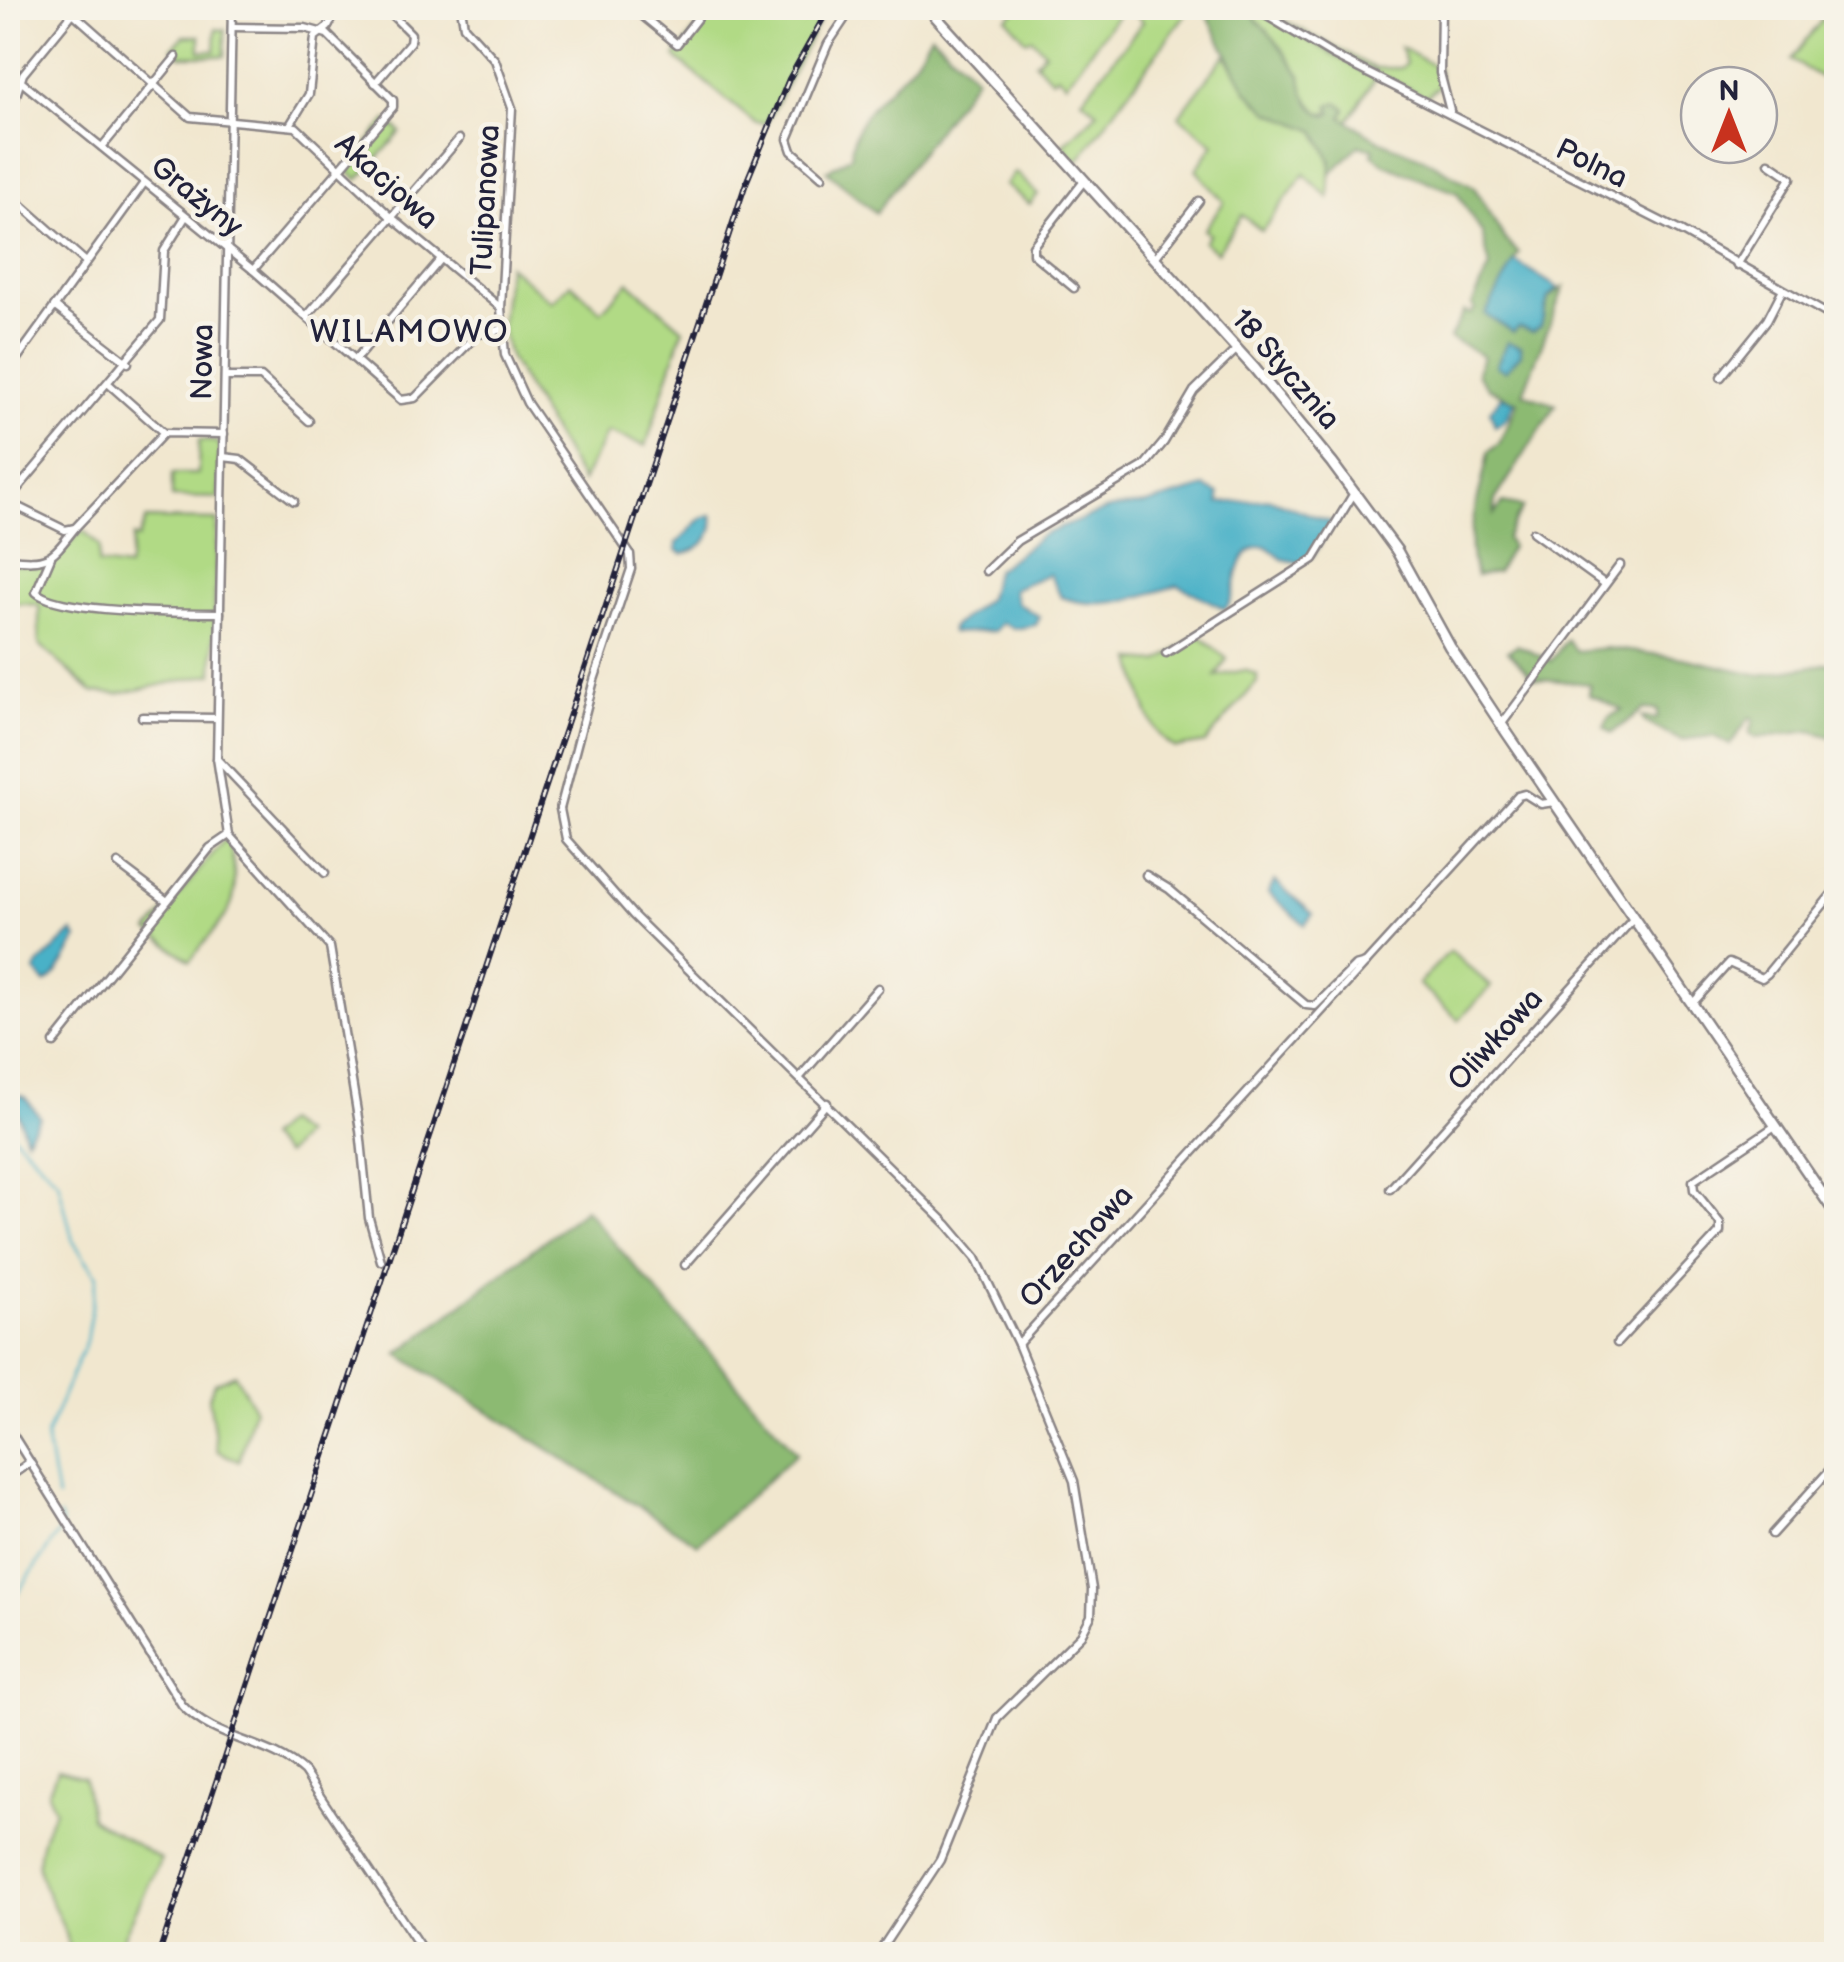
<svg xmlns="http://www.w3.org/2000/svg" width="1844" height="1962" font-family="'Balsamiq Sans',sans-serif">
<style>
.green{fill:#b1da85;stroke:#6a7e60;stroke-width:2.5}
.forest{fill:#8cba72;stroke:#576e56;stroke-width:2.5}
.water{fill:#48b1c7;stroke:#356a81;stroke-width:2.5}
.lines{fill:none;stroke-linecap:round;stroke-linejoin:round}
.stream{stroke:#48b1c7;stroke-width:2.5}
.minor-casing{stroke:#8a8485;stroke-width:11}
.tertiary-casing{stroke:#8a8485;stroke-width:14}
.minor{stroke:#fff;stroke-width:6}
.tertiary{stroke:#fff;stroke-width:9}
.rail-casing{stroke:#22223b;stroke-width:6}
.rail{stroke:#f7f3e8;stroke-width:2.5;stroke-dasharray:8;stroke-linecap:butt}
.labels{text-anchor:middle;stroke-width:9;stroke-linejoin:round;paint-order:stroke}
.street-label{font-size:30px;fill:#22223b;stroke:#f7f3e8}
.neighbourhood-label{font-size:32px;letter-spacing:2.5px;fill:#22223b;stroke:#f7f3e8}
</style>
<rect width="100%" height="100%" fill="#f7f3e8"/>
<filter id="ink" filterUnits="userSpaceOnUse"><feTurbulence type="fractalNoise" baseFrequency=".01" numOctaves="2"/><feDisplacementMap in="SourceGraphic" scale="20" xChannelSelector="R" yChannelSelector="G"/><feConvolveMatrix kernelMatrix="1 2 1 2 8 2 1 2 1" color-interpolation-filters="sRGB"/></filter>
<filter id="wash" filterUnits="userSpaceOnUse"><feTurbulence type="fractalNoise" baseFrequency=".0048" numOctaves="4" result="noise"/><feDisplacementMap in="SourceGraphic" scale="40" xChannelSelector="R" yChannelSelector="G"/><feGaussianBlur stdDeviation="2.25" result="paint"/><feColorMatrix in="noise" values="0 0 0 0 0 0 0 0 0 0 0 0 0 0 0 0 0 1.4 0 .05"/><feComposite in="paint" operator="in"/></filter>
<g filter="url(#wash)">
<rect width="100%" height="100%" fill="#f1e7cf"/>
<!-- green -->
<g class="green">
<polygon points="712,8 826,8 766,124 755,123 675,57"/>
<polygon points="1018,8 1123,8 1066,83 1057,75 1052,79 1035,62 1045,52 1032,38 1027,41 1007,18"/>
<polygon points="1128,8 1190,8 1077,162 1063,145 1098,112 1082,99 1143,22"/>
<polygon points="1261,8 1374,68 1401,68 1406,63 1400,47 1438,68 1440,85 1426,97 1334,52"/>
<polygon points="1831,8 1836,8 1836,86 1791,60"/>
<polygon points="1258,12 1375,78 1348,121 1332,113 1320,113 1302,92 1301,75 1255,19"/>
<polygon points="216,29 225,30 225,56 180,56 172,48 184,36 200,36 200,51 215,51"/>
<path d="M1225 55C1249 95 1272 114 1316 131L1331 161 1329 198 1304 174 1262 231 1242 215 1217 252 1204 242 1210 234 1204 230 1224 202 1196 170 1214 144 1179 116Z"/>
<polygon points="387,120 401,132 358,180 346,169"/>
<polygon points="1015,172 1038,194 1030,204 1005,185"/>
<polygon points="508,265 552,302 571,283 601,311 629,282 683,329 646,446 607,432 582,482 509,357 501,326"/>
<polygon points="199,440 217,442 220,447 219,498 172,497 172,474 198,474"/>
<polygon points="146,519 217,520 213,674 118,694 92,692 39,644 39,605 15,603 8,609 8,564 45,567 83,530 99,546 98,564 128,568 133,537 138,539"/>
<path d="M1199 635 1227 659 1216 676 1245 670 1257 675V682L1205 743 1176 748C1146 733 1142 690 1133 660L1158 662Z"/>
<path d="M224 840 229 841C244 910 230 908 190 961L149 931Z"/>
<polygon points="1450,951 1491,986 1459,1020 1418,984"/>
<polygon points="285,1122 303,1135 285,1155 267,1138"/>
<polygon points="235,1374 254,1408 239,1461 217,1451 209,1397 214,1383"/>
<path d="M57 1771 84 1778 90 1818 161 1859 115 1954H70C59 1888 15 1884 55 1810L48 1793Z"/>
</g>
<!-- forest -->
<g class="forest">
<path d="M1203 8H1250L1258 12 1255 19C1276 37 1286 56 1301 76 1302 92 1310 110 1327 116L1332 113 1329 106 1338 102 1346 109 1342 117 1378 140 1423 158 1474 187 1506 241 1519 253 1486 314 1519 327 1541 326 1548 298 1564 287 1523 393 1556 405 1495 500 1494 514 1503 503 1523 507 1506 538 1511 547 1497 572 1476 576C1461 534 1482 495 1488 452L1499 444 1518 402 1488 388 1477 374 1483 356 1450 338 1464 311 1471 314 1475 308 1472 305 1490 267 1482 233 1457 193 1384 164 1372 154 1374 149 1359 145 1331 174V161L1316 131 1269 112 1247 91Z"/>
<path d="M931 34 976 77 876 213 827 171 851 156C852 117 885 94 910 67 919 58 925 44 931 34Z"/>
<polygon points="1567,640 1576,651 1607,648 1683,658 1760,675 1836,662 1836,738 1811,731 1756,738 1750,733 1754,719 1750,717 1730,745 1713,736 1680,740 1645,722 1642,717 1657,719 1658,710 1644,709 1612,733 1604,727 1609,717 1622,710 1589,694 1590,684 1533,678 1508,651 1517,645 1551,661"/>
<polygon points="585,1209 797,1453 698,1544 398,1354"/>
</g>
<!-- water -->
<g class="water">
<polygon points="1515,261 1558,288 1548,298 1541,326 1533,332 1519,327 1513,332 1485,314"/>
<polygon points="1507,342 1521,347 1521,354 1505,371 1496,366"/>
<polygon points="1501,396 1515,401 1506,419 1495,426 1490,411"/>
<path d="M1205 487 1219 494V503L1270 499 1333 523 1313 555 1301 563 1282 559 1266 546C1229 547 1241 595 1225 609L1178 585C1140 597 1102 612 1061 597L1049 574 1013 589 1017 603 1040 617 1036 625 1015 629 1002 623 994 631 951 633V628L988 598 995 571 1042 535 1108 509 1146 504Z"/>
<path d="M712 515C718 534 701 550 682 554L677 550V543C689 534 697 516 712 515Z"/>
<polygon points="1275,881 1313,914 1305,925 1268,893"/>
<path d="M73 932 77 938C70 953 58 977 45 983L35 971 38 965Z"/>
<polygon points="18,1095 25,1097 40,1117 26,1139 14,1101"/>
</g>
<g class="lines">
<!-- stream -->
<g class="stream">
<polyline points="8,1130 58,1181 73,1241 97,1276 86,1341 46,1436 57,1498"/>
<polyline points="8,1607 62,1528 60,1516"/>
</g>
</g>
</g>
<g filter="url(#ink)">
<g class="lines">
<!-- minor casing -->
<g class="minor-casing">
<g id="minor">
<polyline points="232,8 217,758 229,835 330,947 360,1130 369,1218 381,1261"/>
<polyline points="461,8 464,26 495,60 512,108 501,308 505,355 527,403 630,554 631,569 594,680 560,809 566,839 633,915 948,1225 976,1258 1018,1344 1518,796 1525,794 1541,804 1554,802"/>
<polyline points="633,8 677,44 705,8"/>
<polyline points="1254,8 1332,55 1682,232 1836,319"/>
<polyline points="1441,8 1440,73 1450,111"/>
<polyline points="73,13 190,117 296,127 391,217 501,308"/>
<polyline points="232,27 305,28 327,34 393,100 393,107 253,270"/>
<polyline points="8,71 253,270 401,400 415,398 478,334 500,330"/>
<polyline points="375,83 410,42 411,34 385,8"/>
<polyline points="8,120 23,74 77,8"/>
<polyline points="290,125 309,94 315,37 328,27 338,8"/>
<polyline points="102,147 176,57"/>
<polyline points="822,177 792,151 788,139 828,44 852,8"/>
<polyline points="8,193 86,262"/>
<polyline points="1155,258 1199,201"/>
<polyline points="1737,265 1791,178 1769,163"/>
<polyline points="1074,288 1033,254 1033,246 1084,181"/>
<polyline points="54,306 128,363"/>
<polyline points="307,316 459,139"/>
<polyline points="356,359 441,259"/>
<polyline points="8,371 144,183"/>
<polyline points="225,377 261,377 309,421"/>
<polyline points="1721,377 1767,320 1782,291"/>
<polyline points="110,385 164,433"/>
<polyline points="223,457 240,459 294,501"/>
<polyline points="8,500 160,320 164,251 186,216"/>
<polyline points="8,502 65,530 75,528 164,433 224,434"/>
<polyline points="1533,532 1605,584"/>
<path d="M51 557 36 592C58 613 185 613 220 613"/>
<path d="M8 559C49 563 50 560 75 528"/>
<polyline points="986,571 1017,541 1144,466 1164,442 1194,391 1237,349"/>
<polyline points="1166,653 1314,559 1354,493"/>
<polyline points="142,717 217,718"/>
<polyline points="1501,725 1620,565"/>
<polyline points="217,759 325,873"/>
<polyline points="118,864 167,901"/>
<polyline points="1146,875 1169,889 1306,1005 1315,1006 1355,966 1366,963"/>
<polyline points="1692,1004 1729,963 1762,978 1767,974 1836,889"/>
<polyline points="54,1043 210,848 229,835"/>
<polyline points="800,1077 878,988"/>
<polyline points="1390,1189 1634,918"/>
<polyline points="685,1265 827,1103"/>
<polyline points="1617,1343 1720,1232 1720,1223 1694,1190 1693,1181 1775,1126"/>
<path d="M8 1427 182 1705C214 1741 269 1740 304 1772L425 1954"/>
<polyline points="16,1472 30,1462"/>
<polyline points="1772,1534 1836,1463"/>
<polyline points="425,1954 434,1954"/>
<polyline points="878,1954 940,1860 997,1718 1081,1635 1091,1616 1092,1589 1074,1481 1018,1344"/>
</g>
</g>
<!-- tertiary casing -->
<g class="tertiary-casing">
<polyline id="tertiary" points="928,8 1255,369 1332,463 1397,551 1450,647 1507,733 1836,1214"/>
</g>
<!-- minor -->
<use href="#minor" class="minor"/>
<!-- tertiary -->
<use href="#tertiary" class="tertiary"/>
<!-- rail casing -->
<g class="rail-casing">
<polyline id="rail" points="159,1954 746,183 789,79 829,8"/>
</g>
<!-- rail -->
<use href="#rail" class="rail"/>
</g>
</g>
<g class="labels">
<!-- street labels -->
<g class="street-label">
<text transform="translate(1592 163) rotate(26)" y="10">Polna</text>
<text transform="translate(387 181) rotate(42)" y="10">Akacjowa</text>
<text transform="translate(197 196) rotate(39)" y="10">Grażyny</text>
<text transform="translate(485 200) rotate(-87)" y="10">Tulipanowa</text>
<text transform="translate(202 362) rotate(-89)" y="10">Nowa</text>
<text transform="translate(1286 369) rotate(49)" y="10">18 Stycznia</text>
<text transform="translate(1495 1039) rotate(-48)" y="10">Oliwkowa</text>
<text transform="translate(1076 1246) rotate(-48)" y="10">Orzechowa</text>
</g>
<!-- neighbourhood labels -->
<g class="neighbourhood-label">
<text x="410" y="342">WILAMOWO</text>
</g>
</g>
<!-- margin -->
<rect width="1844" height="1962" fill="none" stroke="#f7f3e8" stroke-width="40"/>
<!-- north arrow -->
<g transform="translate(1729 115)"><circle r="48" fill="#f7f3e8" stroke="#a29fa3" stroke-width="2.5"/>
<path d="M0-8L18 38L0 25L-18 38Z" fill="#c8321e"/>
<text y="-15" font-size="28" font-weight="bold" text-anchor="middle" fill="#22223b">N</text>
</g>
</svg>
